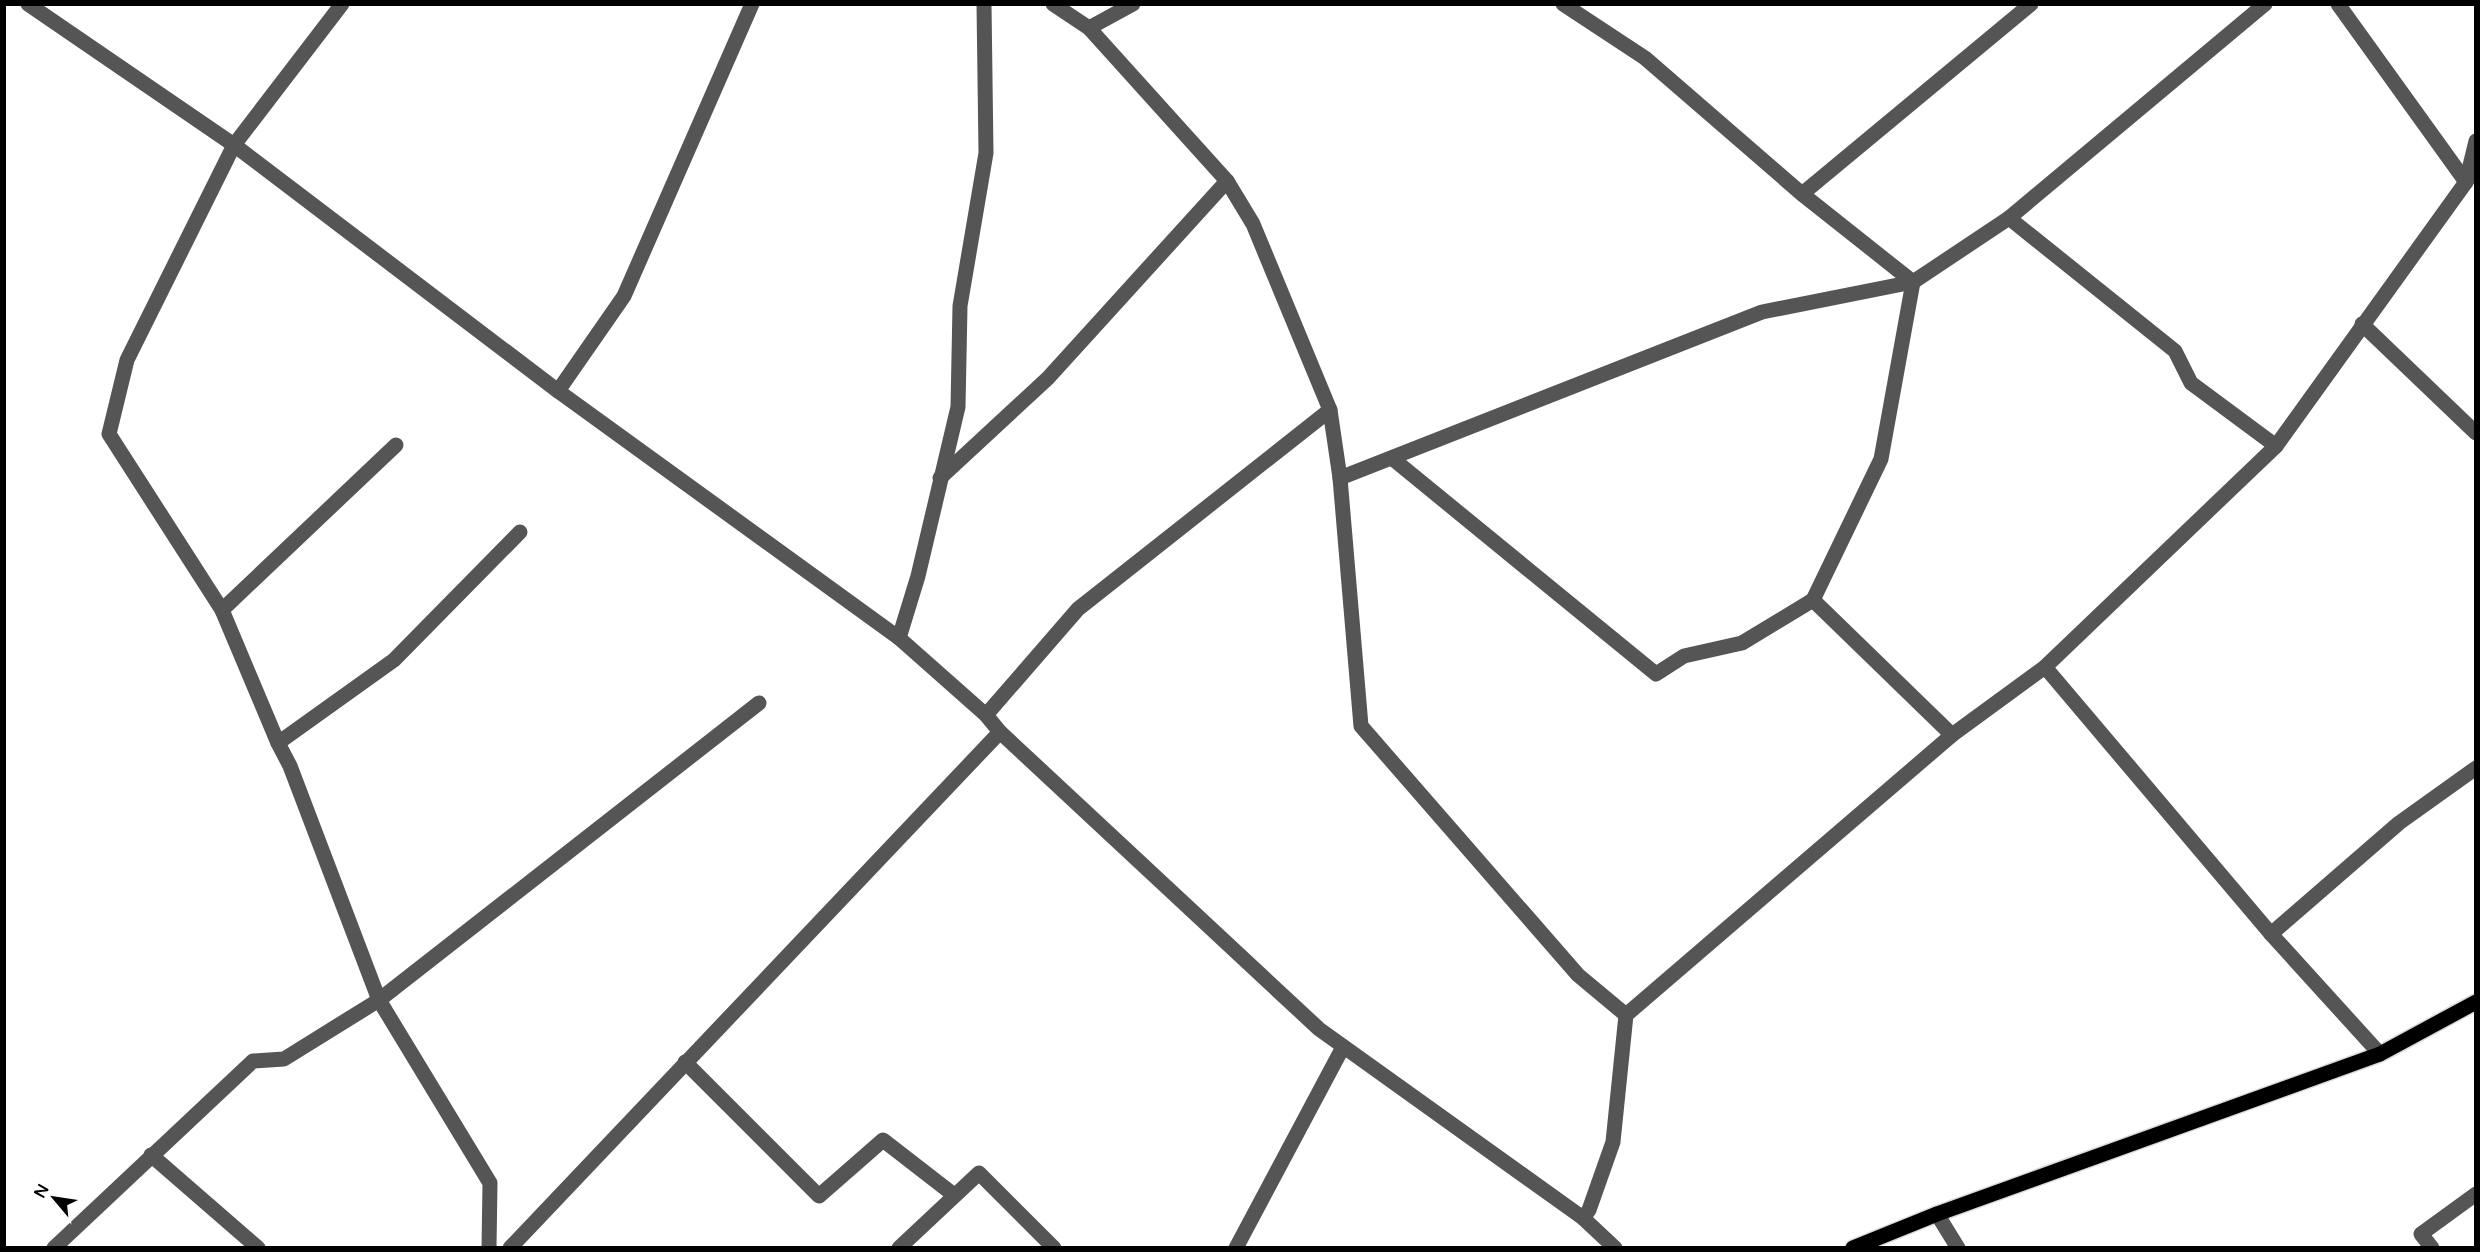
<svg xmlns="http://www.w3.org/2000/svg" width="2480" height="1252" font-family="'Varela Round',sans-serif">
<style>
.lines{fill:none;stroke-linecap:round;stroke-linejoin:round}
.major-casing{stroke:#dbdbdb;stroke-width:18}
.minor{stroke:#555;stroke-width:15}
.major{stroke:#000;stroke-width:15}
</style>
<rect width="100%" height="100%" fill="#fff"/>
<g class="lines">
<!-- major casing -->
<g class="major-casing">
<polyline id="major" points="1853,1248 1937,1214 2380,1054 2476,1002"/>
</g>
<!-- minor -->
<g class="minor">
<polyline points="28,4 234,145 558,391 899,638 986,715 1000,732 1319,1029 1583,1218 1615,1248"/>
<polyline points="342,4 234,145 127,360 109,434 222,610 278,743 290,766 379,1000 490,1183 489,1248"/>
<polyline points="1053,4 1089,28 1227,181 1253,224 1330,410 1340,478 1361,726 1578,975 1626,1015"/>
<polyline points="1563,4 1645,58 1802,194 1913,282 1881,459 1813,600 1952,735"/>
<polyline points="2338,4 2466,182 2469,177"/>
<polyline points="1089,28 1133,4"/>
<polyline points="1802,194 2031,4"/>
<polyline points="2009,218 2175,351 2191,383 2276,446"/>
<polyline points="2362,324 2476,433"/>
<polyline points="558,391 624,296 752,4"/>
<polyline points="1393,459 1656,674 1684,656 1742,643 1813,600"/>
<polyline points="940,478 1048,378 1227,181"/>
<polyline points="1340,478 1762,312 1913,282 2009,218 2265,4"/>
<polyline points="222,610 396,445"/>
<polyline points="899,638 918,576 958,407 960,306 986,153 984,4"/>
<polyline points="2045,667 2271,934 2380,1054"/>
<polyline points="986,715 1078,609 1330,410"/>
<polyline points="278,743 394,660 520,532"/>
<polyline points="2271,934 2399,823 2476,768"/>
<polyline points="685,1062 819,1196 883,1140 954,1195"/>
<polyline points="151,1155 258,1248"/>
<polyline points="1937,1214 1958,1248"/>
<polyline points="1583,1218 1589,1210 1613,1142 1626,1015 1952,735 2045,667 2276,446 2466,182 2476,141"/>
<polyline points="54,1248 253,1061 284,1059 379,1000 759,703"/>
<polyline points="510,1248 1000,732"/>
<polyline points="899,1248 979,1173 1054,1248"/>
<polyline points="1236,1248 1343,1047"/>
<polyline points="2432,1248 2421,1234 2476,1194"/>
</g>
<!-- major -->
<use href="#major" class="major"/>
</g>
<!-- border -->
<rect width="2480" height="1252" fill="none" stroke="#000000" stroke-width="12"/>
<!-- north arrow -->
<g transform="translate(54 1198) rotate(299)" stroke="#ffffff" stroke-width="4.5" paint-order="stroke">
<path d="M0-4.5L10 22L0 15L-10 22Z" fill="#000000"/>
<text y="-9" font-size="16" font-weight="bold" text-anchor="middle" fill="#000000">N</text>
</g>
</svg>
